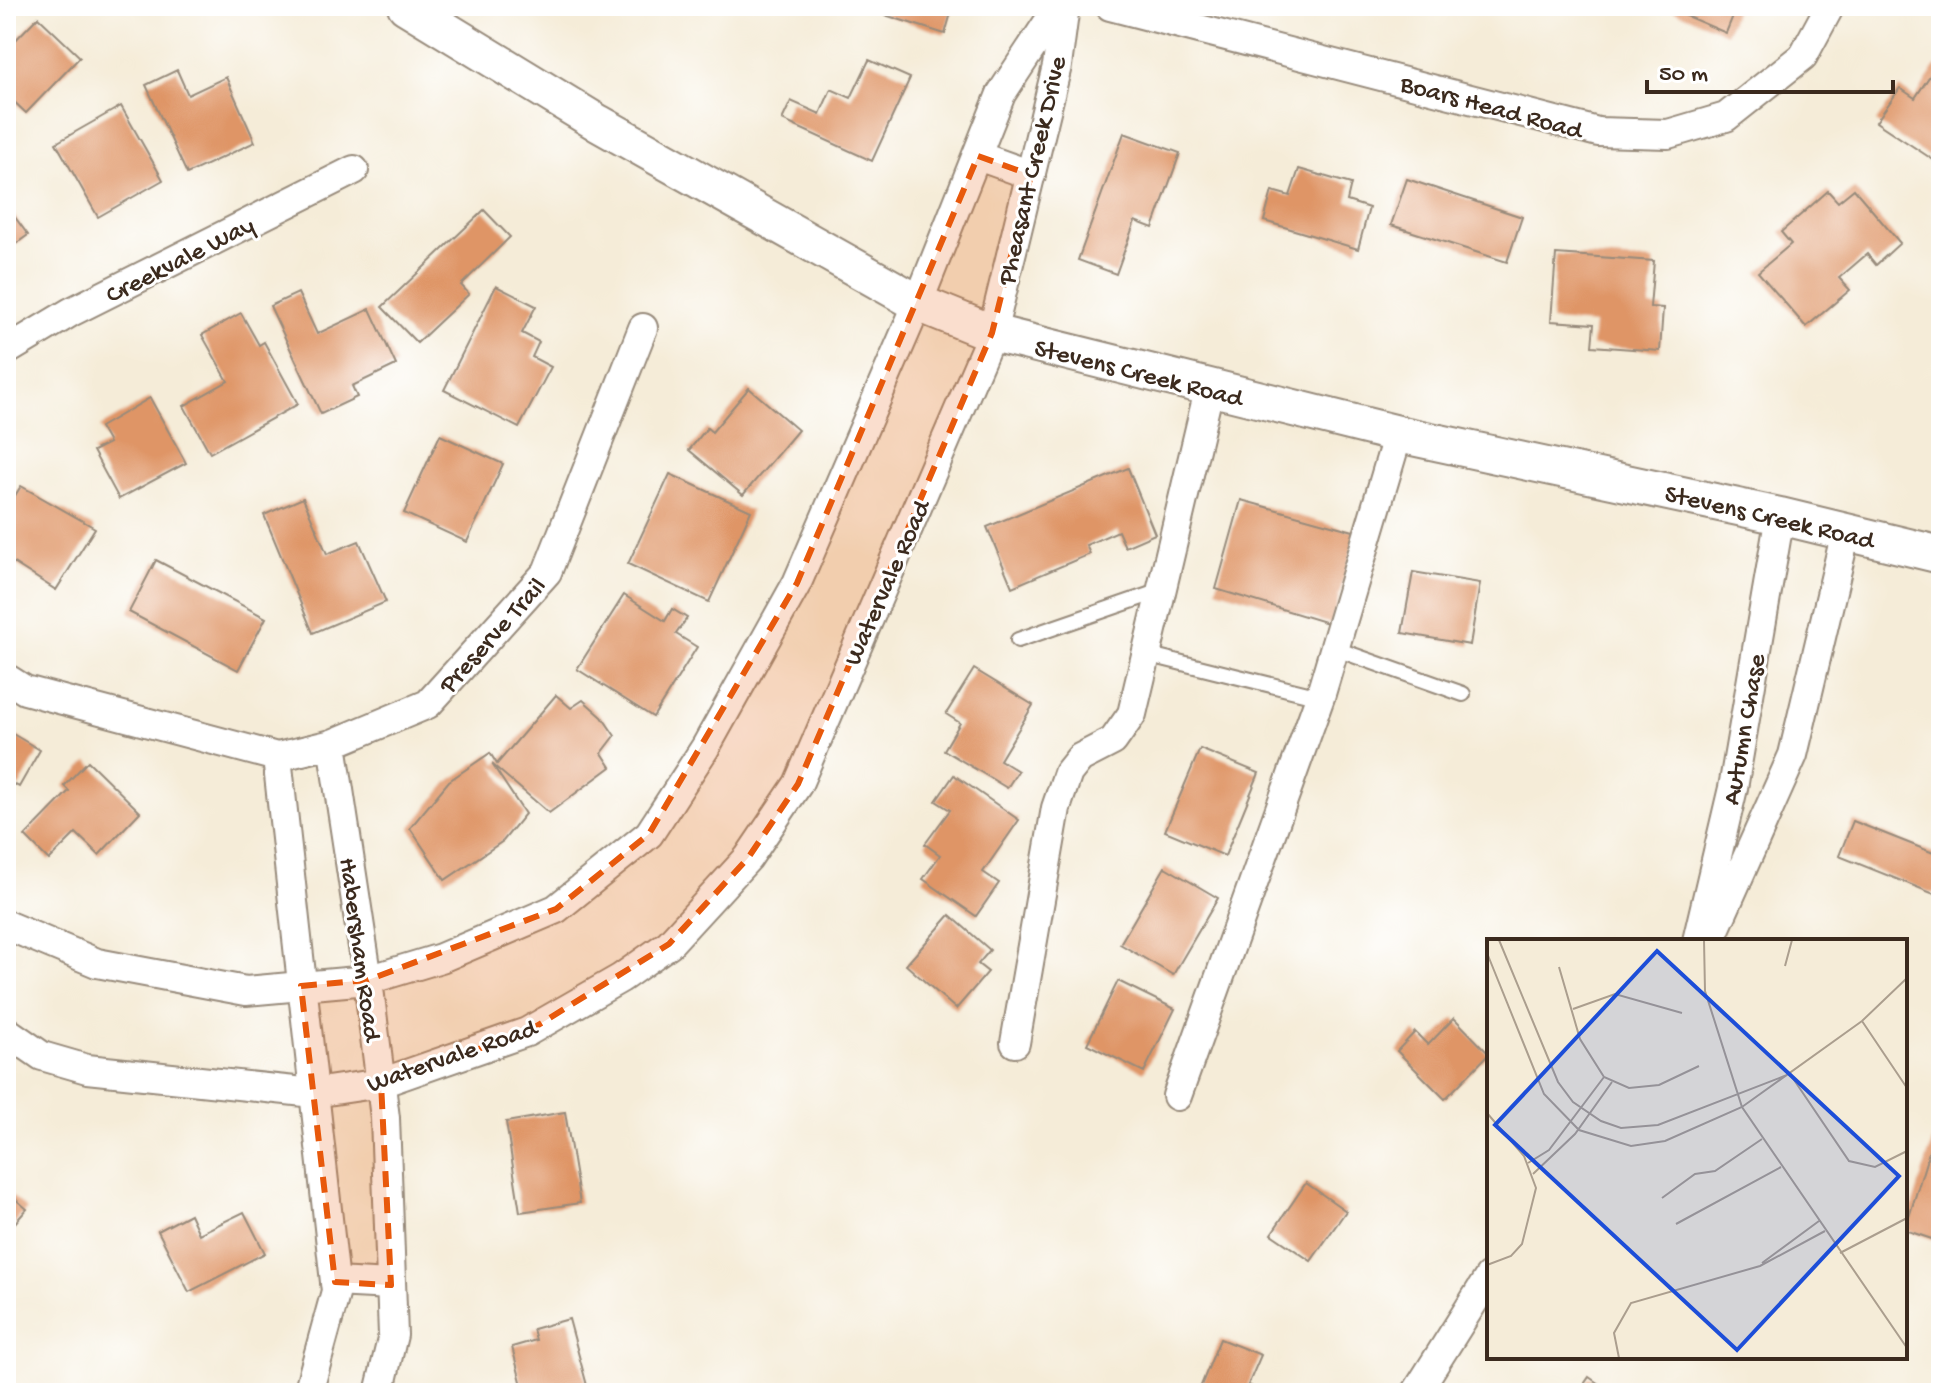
<svg xmlns="http://www.w3.org/2000/svg" width="1947" height="1399" font-family="'Gochi Hand',sans-serif">
<style>
.building{fill:#df9566}
.lines{fill:none;stroke-linecap:round;stroke-linejoin:round}
.service-casing{stroke:#988b7b;stroke-width:18}
.minor-casing{stroke:#988b7b;stroke-width:32}
.tertiary-casing{stroke:#988b7b;stroke-width:40}
.service{stroke:#fff;stroke-width:14}
.minor{stroke:#fff;stroke-width:28}
.tertiary{stroke:#fff;stroke-width:36}
.marked{fill:#e8590c;fill-opacity:0.2;stroke:#e8590c;stroke-width:6;stroke-dasharray:16 10;stroke-linejoin:round}
.labels{text-anchor:middle;stroke-width:6;stroke-linejoin:round;paint-order:stroke}
.street-label{font-size:26px;fill:#3b2a1e;stroke:#fff}
.inset-road{fill:none;stroke:#ab9e8e;stroke-width:2}
.view{fill:#1d4ed8;fill-opacity:0.15;stroke:#1d4ed8;stroke-width:4}
.inset-edge{fill:none;stroke:#3b2a1e;stroke-width:4}
</style>
<rect width="100%" height="100%" fill="#fff"/>
<filter id="ink" filterUnits="userSpaceOnUse"><feTurbulence type="fractalNoise" baseFrequency=".0125" numOctaves="2"/><feDisplacementMap in="SourceGraphic" scale="16" xChannelSelector="R" yChannelSelector="G"/><feConvolveMatrix kernelMatrix="1 2 1 2 8 2 1 2 1" color-interpolation-filters="sRGB"/></filter>
<filter id="wash" filterUnits="userSpaceOnUse"><feTurbulence type="fractalNoise" baseFrequency=".006" numOctaves="4" result="noise"/><feDisplacementMap in="SourceGraphic" scale="32" xChannelSelector="R" yChannelSelector="G"/><feGaussianBlur stdDeviation="1.8" result="paint"/><feColorMatrix in="noise" values="0 0 0 0 0 0 0 0 0 0 0 0 0 0 0 0 0 1.4 0 .05"/><feComposite in="paint" operator="in"/></filter>
<g filter="url(#wash)">
<rect width="100%" height="100%" fill="#f5ecd8"/>
<g id="blocks">
<!-- building -->
<g class="building">
<polygon points="888,6 953,6 945,34 885,15"/>
<polygon points="1663,6 1737,6 1726,33"/>
<polygon points="38,17 80,57 26,113 6,94 6,50"/>
<polygon points="1941,59 1941,165 1876,122 1900,88 1915,98"/>
<polygon points="869,60 910,78 872,161 782,120 791,101 820,114 831,89 851,98"/>
<polygon points="177,70 188,95 226,77 255,142 187,174 146,85"/>
<polygon points="121,106 163,180 98,217 56,143"/>
<polygon points="1124,133 1180,153 1153,228 1135,221 1116,274 1078,260"/>
<polygon points="1299,169 1351,184 1347,201 1369,208 1358,249 1264,221 1272,191 1290,196"/>
<polygon points="1407,179 1522,217 1507,262 1391,225"/>
<polygon points="1854,189 1900,243 1876,265 1867,254 1839,278 1850,290 1806,327 1758,272 1791,244 1781,232 1828,191 1838,202"/>
<polygon points="6,205 28,235 6,251"/>
<polygon points="484,210 510,237 461,285 469,294 417,343 382,307"/>
<polygon points="1556,254 1654,261 1650,307 1663,308 1660,351 1592,346 1594,324 1551,321"/>
<polygon points="496,286 536,306 522,333 539,342 532,357 551,367 519,428 444,390"/>
<polygon points="298,293 317,334 370,309 396,365 352,386 357,397 321,414 270,306"/>
<polygon points="241,313 259,345 264,342 298,404 210,453 184,406 228,381 202,335"/>
<polygon points="749,388 798,430 743,495 689,450 707,428 712,432"/>
<polygon points="150,398 186,463 119,499 93,451 109,443 100,427"/>
<polygon points="440,435 503,464 467,542 404,513"/>
<polygon points="1128,468 1155,534 1125,547 1118,531 1086,545 1090,554 1012,587 987,527"/>
<polygon points="670,474 751,511 709,602 628,564"/>
<polygon points="21,486 95,528 56,590 6,558 6,510"/>
<polygon points="303,498 327,554 359,541 386,602 313,633 264,515"/>
<polygon points="1241,500 1357,532 1331,624 1216,589"/>
<polygon points="156,560 266,618 238,670 129,612"/>
<polygon points="1413,572 1480,583 1470,645 1402,633"/>
<polygon points="624,595 665,621 672,609 687,618 676,634 697,647 653,717 577,669"/>
<polygon points="974,669 1033,705 1000,760 1018,771 1007,788 944,750 960,723 946,714"/>
<polygon points="556,695 571,708 583,700 602,717 615,736 602,753 611,767 549,813 492,764 525,814 503,841 445,880 410,828 449,781 490,753 497,764"/>
<polygon points="6,730 40,750 19,787 6,780"/>
<polygon points="1200,749 1259,773 1225,856 1165,831"/>
<polygon points="88,761 140,812 99,855 76,833 49,860 25,836 69,791 64,786"/>
<polygon points="954,775 1019,820 983,872 999,883 976,916 923,879 940,855 925,844 950,810 936,801"/>
<polygon points="1853,821 1941,856 1941,877 1934,894 1839,856"/>
<polygon points="1165,867 1218,898 1173,975 1120,944"/>
<polygon points="950,915 990,950 978,964 988,972 956,1009 906,965"/>
<polygon points="1118,981 1175,1009 1144,1072 1087,1044"/>
<polygon points="1454,1018 1489,1054 1445,1099 1397,1051 1415,1032 1428,1045"/>
<polygon points="565,1112 580,1203 520,1212 506,1122"/>
<polygon points="1933,1139 1941,1141 1941,1242 1905,1230"/>
<polygon points="1306,1183 1346,1211 1311,1261 1271,1234"/>
<polygon points="6,1191 27,1209 6,1233"/>
<polygon points="244,1212 265,1253 189,1292 158,1231 190,1214 199,1234"/>
<polygon points="569,1319 589,1393 524,1393 512,1347 536,1340 533,1329"/>
<polygon points="1220,1339 1261,1355 1248,1385 1267,1393 1198,1393"/>
<polygon points="1589,1377 1612,1393 1578,1393"/>
</g>
</g>
</g>
<g filter="url(#ink)">
<use href="#blocks" fill-opacity="0" stroke="#988b7b" stroke-width="2"/>
<g class="lines">
<!-- service casing -->
<g class="service-casing">
<g id="service">
<polyline points="1018,640 1160,591"/>
<polyline points="1336,649 1463,694"/>
<polyline points="1146,654 1320,697"/>
</g>
</g>
<!-- minor casing -->
<g class="minor-casing">
<g id="minor">
<polyline points="1110,6 1598,132 1668,134 1726,117 1803,56 1830,6"/>
<polyline points="978,156 1031,175"/>
<polyline points="6,351 71,312 354,170"/>
<polyline points="6,678 25,690 277,757 332,744 428,704 547,572 643,328"/>
<polyline points="332,744 368,980 385,1118 393,1335 379,1393"/>
<polyline points="277,757 336,1291 308,1393"/>
<polyline points="6,925 97,963 246,991 368,980 441,958 556,909 649,834 705,748 797,583 918,303 1001,94 1059,6"/>
<polyline points="1697,941 1733,788 1780,516"/>
<polyline points="1710,941 1793,755 1846,532"/>
<polyline points="6,1031 42,1056 87,1069 314,1093 381,1083 527,1032 621,978 669,944 748,858 798,784 992,333 1057,66 1065,6"/>
<polyline points="1015,1043 1056,808 1068,773 1080,758 1113,741 1132,714 1209,390"/>
<polyline points="1177,1096 1320,697 1398,434"/>
<polyline points="335,1282 391,1285"/>
<polyline points="1416,1393 1489,1277"/>
</g>
</g>
<!-- tertiary casing -->
<g class="tertiary-casing">
<polyline id="tertiary" points="406,6 598,123 918,303 992,333 1398,434 1780,516 1941,555"/>
</g>
<!-- service -->
<use href="#service" class="service"/>
<!-- minor -->
<use href="#minor" class="minor"/>
<!-- tertiary -->
<use href="#tertiary" class="tertiary"/>
</g>
</g>
<!-- marked area -->
<path class="marked" d="M978 156 1031 175 992 333 798 784 748 858 669 944 527 1032 381 1083 391 1285 335 1282 301 986 368 980 556 909 649 834 797 583Z"/>
<g class="labels">
<!-- street labels -->
<g class="street-label">
<text transform="translate(1492 105) rotate(15)" y="9">Boars Head Road</text>
<text transform="translate(1030 170) rotate(-77)" y="9">Pheasant Creek Drive</text>
<text transform="translate(179 258) rotate(-27)" y="9">Creekvale Way</text>
<text transform="translate(1139 371) rotate(14)" y="9">Stevens Creek Road</text>
<text transform="translate(1770 515) rotate(13)" y="9">Stevens Creek Road</text>
<text transform="translate(885 582) rotate(-66)" y="9">Watervale Road</text>
<text transform="translate(491 634) rotate(-48)" y="9">Preserve Trail</text>
<text transform="translate(1742 729) rotate(-80)" y="9">Autumn Chase</text>
<text transform="translate(362 949) rotate(82)" y="9">Habersham Road</text>
<text transform="translate(451 1054) rotate(-19)" y="9">Watervale Road</text>
</g>
</g>
<!-- overview -->
<g transform="translate(1487 939)">
<rect width="420" height="420" fill="#f5ecd8"/>
<path class="inset-road" d="M12 1 71 143 86 163 114 182 134 189 171 186 300 136M217 1 218 52 255 168 420 409M0 14 57 155 92 191 144 207 178 202 255 168 375 82 420 39M298 27 305 1M72 28 93 100 117 138 142 149 172 146 212 127M86 70 128 55 195 74M375 82 420 149M303 135 362 222 388 228 420 212M0 174 37 217 49 249 35 305 24 317 0 326M41 224 62 211 117 138M46 235 88 195 125 143M175 259 208 235 228 232 275 200M189 285 294 228M353 314 420 279M275 324 332 282M132 419 127 394 144 364 273 327 338 292"/>
<path class="view" d="M170 12 412 237 250 411 8 186Z"/>
<rect width="420" height="420" class="inset-edge"/>
</g>
<!-- margin -->
<rect width="1947" height="1399" fill="none" stroke="#fff" stroke-width="32"/>
<!-- scale -->
<path d="M1647 80v12h246v-12" fill="none" stroke="#3b2a1e" stroke-width="4"/>
<text x="1659" y="80" font-size="24" fill="#3b2a1e" stroke="#ffffff" stroke-width="6" paint-order="stroke">50 m</text>
</svg>
